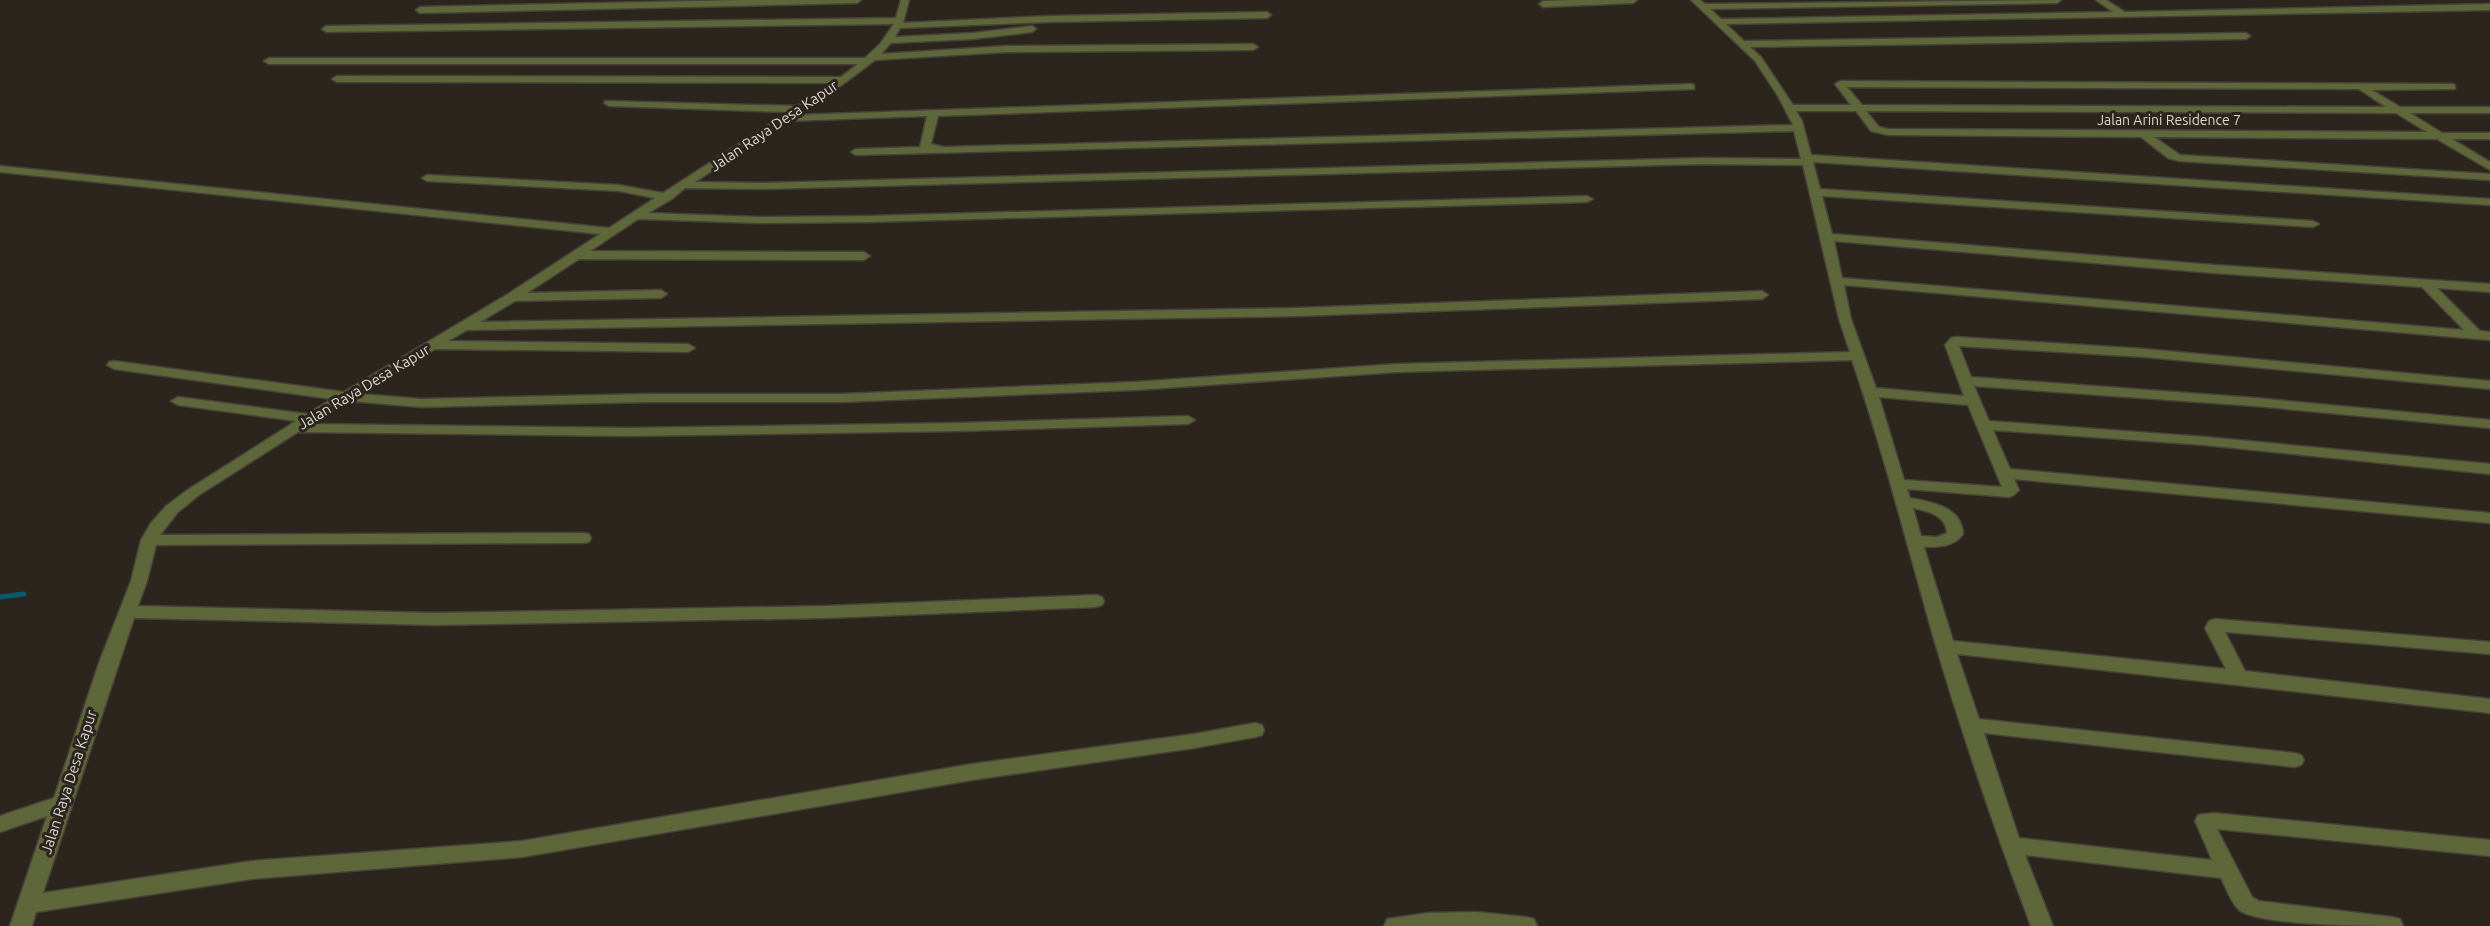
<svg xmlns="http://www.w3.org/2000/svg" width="2490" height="926" font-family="Ubuntu,sans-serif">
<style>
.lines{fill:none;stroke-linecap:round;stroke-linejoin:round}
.stream{stroke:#0a5a6b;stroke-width:5}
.minor-casing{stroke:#47413a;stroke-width:3}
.minor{fill:#5e6739;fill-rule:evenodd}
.labels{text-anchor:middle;stroke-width:6;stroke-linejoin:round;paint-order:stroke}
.far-street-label{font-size:14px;fill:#dbd7d2;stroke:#2b251d}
.street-label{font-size:15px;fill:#dbd7d2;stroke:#2b251d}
</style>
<rect width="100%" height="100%" fill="#2b251d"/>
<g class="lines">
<!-- stream -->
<polyline class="stream" points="0,597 24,594"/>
<!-- minor casing -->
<g class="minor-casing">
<g id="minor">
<polygon points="745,0 861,0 857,3 420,13 416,10 420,7"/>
<path d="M901 0H909L903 23 1050 16 1267 12 1271 15 1267 18 1050 22 900 28 895 37 973 33 1032 26 1036 29 1032 32 973 39 891 43 881 54 1007 46 1253 44 1258 47 1253 50 1007 52 875 60 846 82 797 115 1691 84 1694 85V89L938 116 931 144 944 147 1793 125 1778 96 1755 61 1691 0H1700L1705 4 2061 0 2057 3 1710 9 1721 19 2113 12 2096 0H2106L2125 12 2490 4V10L1726 24 1744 41 2246 33 2250 36 2246 39 1750 47 1761 57 1793 105H1851L1835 84 1840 81 2452 84 2455 85V89L2372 90 2400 107H2490V113H2410L2442 133H2490V139H2452L2490 162V170L2437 139 2154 137 2180 155 2490 174V180L2179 161 2168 158 2141 137 1888 135 1871 131 1856 111H1796L1802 121 1811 155 2490 199V205L1813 162 1820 189 2313 221 2319 224 2313 227 1822 196 1832 234 2214 265 2490 284V292L2437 288 2480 331 2490 332V340L1844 285 1851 319 1876 388 1964 396 1945 345 1951 338 1956 337 2145 349 2490 381V389L2145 357 1959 346 1971 377 2255 398 2490 420V428L2255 406 1974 386 1989 421 2205 437 2490 464V474L2205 445 1993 430 2010 469 2490 513V523L2014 479 2019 490 2014 495 2009 497 1907 489 1910 498C1932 502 1962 507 1963 534 1954 547 1939 547 1924 547L1953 641 2226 669 2205 628 2209 621 2215 619 2490 642V654L2225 632 2245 671 2490 699V713L1957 654 1979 719 2294 753 2301 755 2304 760 2301 765 2294 767 1984 733 2019 838 2212 860 2195 821 2198 815 2213 813 2490 840V856L2217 829 2252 897 2259 901 2392 917 2400 919 2403 926C2370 926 2260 926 2239 910 2231 902 2226 888 2221 878L2025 855 2053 926H2031C1995 831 1962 734 1933 636 1907 544 1883 451 1852 360L1398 372 1135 390 841 402H651L421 407 349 401 312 424 629 428 959 423 1188 416 1195 420 1188 424 959 431 629 436 298 432 199 495 178 512 160 535 583 533 589 534 591 538 589 542 583 543 156 545 147 581 138 606 434 613 826 606 1096 595 1102 597 1104 601 1102 605 1096 607 826 618 434 625 134 618 43 893 252 861 522 841 972 764 1194 734 1255 723 1262 725 1264 730 1262 735 1255 737 1194 748 972 780 522 857 252 879 36 912 32 926H10L47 816 0 832V816L54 798 100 660 131 581 141 540 151 523 166 506 189 489 296 421 178 405 171 401 178 397 307 414 332 399 114 369 107 365 109 362 114 361 344 392 508 294 600 234 0 172V166L609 228 655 198 619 191 427 181 422 178 427 175 619 185 663 193 788 112 609 106 604 103 605 101 797 106 832 83 337 82 332 79 337 76 841 77 858 64H269L264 61 269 58H865L880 44 894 24 326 32 322 29 326 26 896 18ZM1847 87 2359 89 2386 107 1862 105ZM1866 111 2396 113 2427 132 1888 129 1879 127ZM927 116 920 147 856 149 851 152 856 155 1794 131 1801 159 1703 158 763 183 695 182 787 121ZM1703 164 1803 165 1839 319 1850 352 1398 364 1135 382 841 394H651L421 399 361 394 435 349 688 352 695 348 688 344 448 341 467 330 1298 316 1762 299 1768 295 1762 291 1298 308 480 322 515 301 661 298 667 294 661 290 527 293 579 259 864 260 870 256 864 252 590 251 638 219 759 223 870 222 1587 202 1593 199 1587 196 870 216 759 217 648 213 672 199 685 188 763 189ZM1834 241 2214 273 2422 287 2464 330 1842 278ZM1879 397 1968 405 2002 487 1904 480ZM1913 508C1928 511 1946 515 1947 533L1937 537 1921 536Z"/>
<polygon points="1576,0 1637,0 1633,3 1543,7 1539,4 1543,1"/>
<polygon points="1476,912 1526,917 1534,919 1537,926 1384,926 1387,919 1428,913"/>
</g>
</g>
<!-- minor -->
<use href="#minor" class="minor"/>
</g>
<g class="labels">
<!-- far-street labels -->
<g class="far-street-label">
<text x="2169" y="125">Jalan Arini Residence 7</text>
</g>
<!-- street labels -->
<g class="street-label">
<text transform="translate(774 126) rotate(-34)" y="5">Jalan Raya Desa Kapur</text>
<text transform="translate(364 387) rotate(-31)" y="5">Jalan Raya Desa Kapur</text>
<text transform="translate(69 782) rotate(-72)" y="5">Jalan Raya Desa Kapur</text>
</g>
</g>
</svg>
